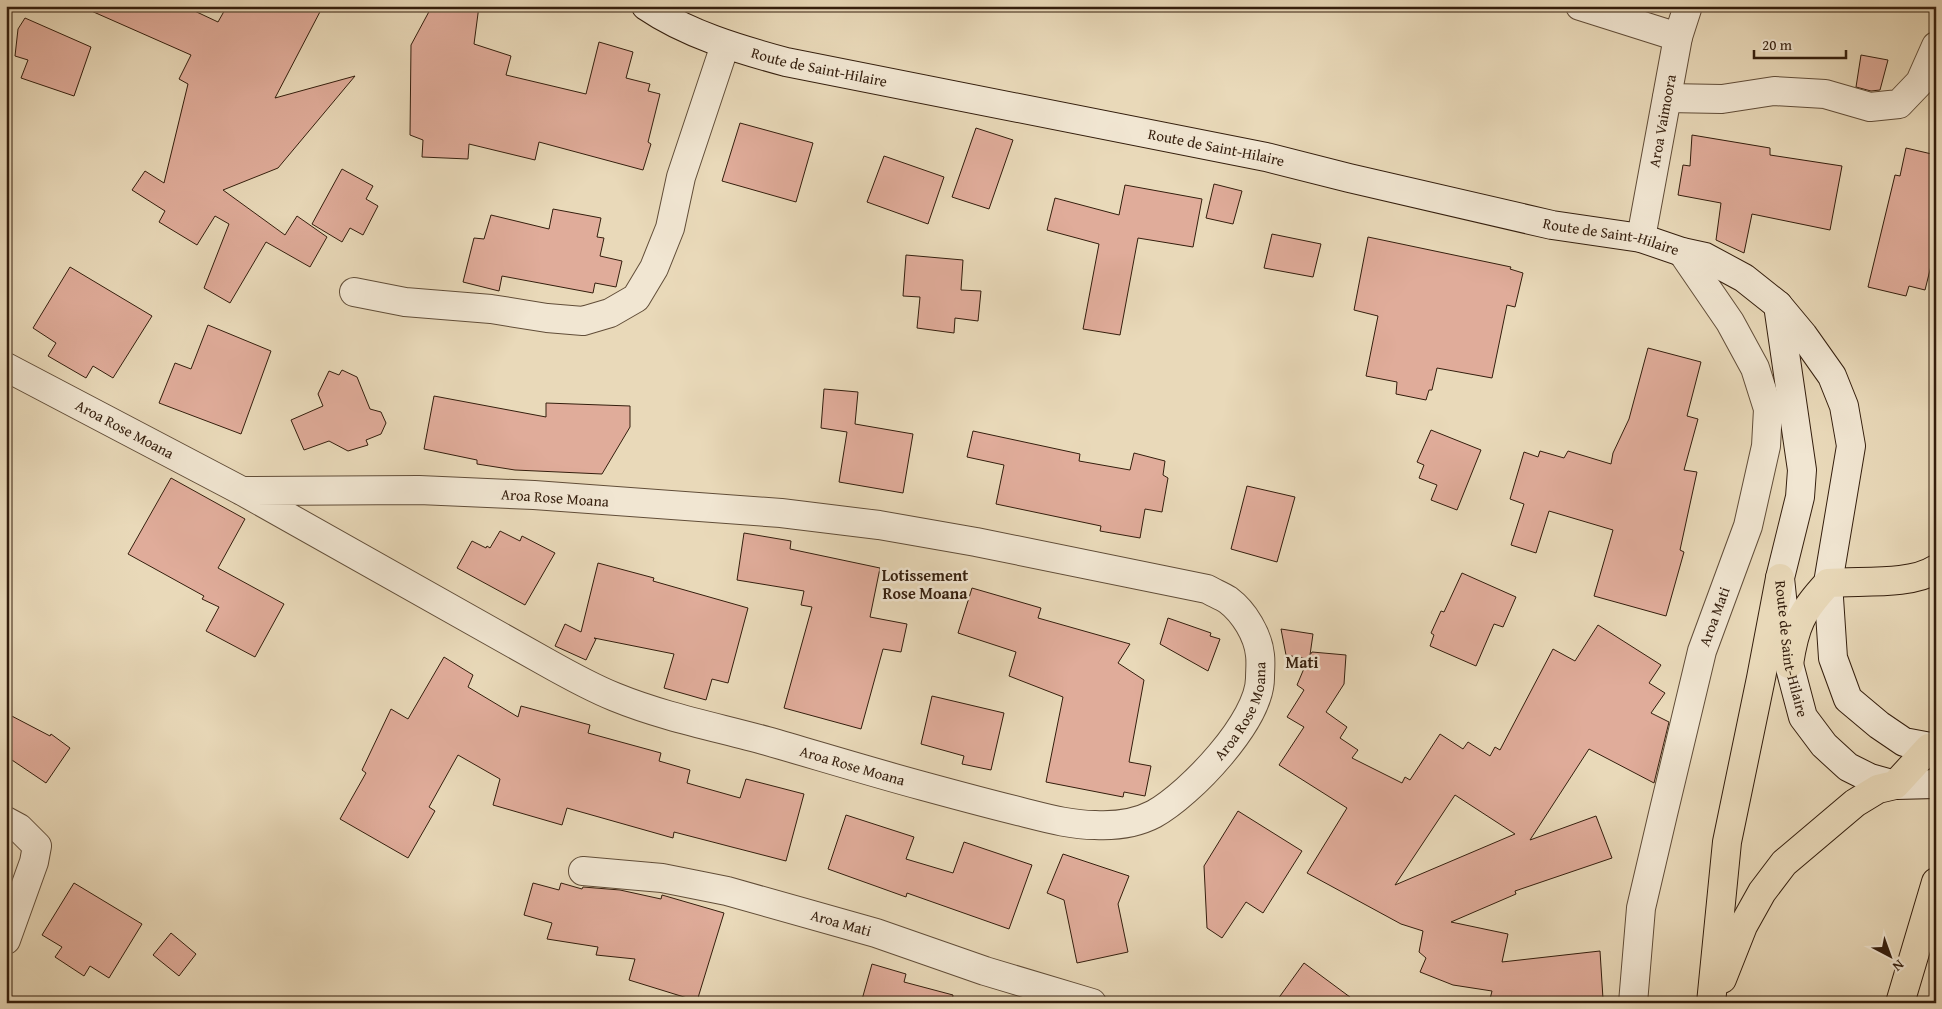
<svg xmlns="http://www.w3.org/2000/svg" width="1942" height="1009" font-family="'Gentium Book Plus',serif">
<style>
.building{fill:#e0ac9a;stroke:#341e0d;fill-rule:evenodd}
.lines{fill:none;stroke-linecap:round;stroke-linejoin:round}
.minor-casing{stroke:#614d38;stroke-width:30}
.secondary-casing{stroke:#341e0d;stroke-width:30}
.trunk-casing{stroke:#341e0d;stroke-width:30}
.minor{stroke:#f1e6d2;stroke-width:28}
.secondary{stroke:#f1e6d2;stroke-width:28}
.trunk{stroke:#e9d9b9;stroke-width:28}
.labels{text-anchor:middle;stroke-width:5;stroke-linejoin:round;paint-order:stroke}
.street-label{font-size:15px;fill:#341e0d;stroke:#f1e6d2}
.neighbourhood-label{font-size:16px;font-weight:bold;fill:#341e0d;stroke:#f1e6d2}
</style>
<rect width="100%" height="100%" fill="#e9d9b9"/>
<filter id="stains"><feTurbulence type="fractalNoise" baseFrequency=".004" numOctaves="4"/><feColorMatrix values="0 0 0 0 .2 0 0 0 0 .09 0 0 0 0 .02 0 0 0 .5 -.17"/></filter>
<radialGradient id="worn" r=".72"><stop offset=".6" stop-color="#630" stop-opacity="0"/><stop offset="1" stop-color="#630" stop-opacity=".3"/></radialGradient>
<!-- building -->
<g class="building">
<polygon points="80,6 184,6 218,22 227,6 323,6 275,98 355,76 278,168 223,190 285,235 297,216 327,237 310,267 266,242 230,303 204,288 229,224 215,216 197,245 159,222 165,211 132,190 145,171 164,183 188,84 179,79 191,55"/>
<polygon points="432,6 479,6 474,44 511,56 506,75 586,94 599,42 633,52 626,78 650,84 648,91 660,94 648,142 651,144 643,170 539,142 535,160 469,144 468,159 422,157 423,140 410,135 411,45"/>
<polygon points="25,18 91,47 74,96 21,78 28,60 15,56 18,29"/>
<polygon points="1861,55 1888,60 1880,90 1871,91 1856,87"/>
<polygon points="740,123 813,143 796,202 722,181"/>
<polygon points="976,128 1013,140 989,209 952,197"/>
<polygon points="1692,135 1770,148 1770,155 1842,166 1830,230 1752,214 1744,253 1716,240 1721,203 1678,195 1683,165 1690,166"/>
<polygon points="1906,148 1936,155 1936,246 1925,290 1909,286 1906,296 1868,287 1895,175 1900,176"/>
<polygon points="884,156 944,177 928,224 867,202"/>
<polygon points="342,169 373,186 366,199 378,206 363,235 350,228 342,242 312,224"/>
<polygon points="1214,184 1242,191 1233,224 1206,218"/>
<polygon points="1125,185 1202,199 1193,247 1138,238 1120,335 1083,329 1099,244 1047,230 1055,198 1119,215"/>
<polygon points="553,209 601,218 597,237 604,238 600,256 622,261 616,287 595,283 593,293 502,276 499,291 463,282 474,238 484,239 491,215 549,229"/>
<polygon points="1272,234 1321,244 1313,277 1264,268"/>
<polygon points="1368,237 1511,267 1510,269 1523,273 1515,307 1507,305 1492,378 1437,368 1432,390 1429,390 1426,400 1396,394 1397,382 1366,376 1378,316 1354,310"/>
<polygon points="906,255 963,260 961,290 981,291 978,321 955,318 954,333 917,328 920,297 903,296"/>
<polygon points="70,267 152,316 113,378 93,366 86,378 48,356 56,343 33,328"/>
<polygon points="208,325 271,351 241,434 159,403 175,363 191,369"/>
<polygon points="1648,348 1701,362 1687,416 1698,419 1684,470 1697,472 1680,550 1684,552 1666,616 1594,596 1613,530 1549,511 1536,553 1511,545 1524,504 1510,499 1524,452 1538,457 1540,451 1564,458 1568,451 1611,464 1613,453 1629,419"/>
<polygon points="342,370 357,377 370,409 381,412 386,423 381,434 366,440 368,445 348,451 329,441 304,450 291,420 323,406 318,394 329,371 339,375"/>
<polygon points="824,389 858,392 855,424 913,434 903,493 839,482 847,432 821,428"/>
<polygon points="434,396 546,417 546,403 630,406 630,427 602,474 515,470 477,464 477,460 424,449"/>
<polygon points="1431,430 1481,450 1457,510 1431,500 1437,485 1419,478 1424,465 1417,462"/>
<polygon points="973,431 1080,454 1079,461 1130,470 1134,453 1165,461 1163,475 1168,478 1162,512 1145,509 1140,538 1100,531 1101,526 996,504 1004,465 967,457"/>
<polygon points="171,478 245,519 218,568 284,604 255,657 206,631 219,607 202,599 204,596 128,554"/>
<polygon points="1247,486 1295,497 1277,562 1231,549"/>
<polygon points="500,531 520,541 522,536 555,553 525,605 457,568 472,541 486,548 487,546 490,548"/>
<polygon points="744,533 791,541 790,549 880,568 870,617 907,624 901,652 883,649 861,729 784,708 812,607 801,605 804,591 737,580"/>
<polygon points="598,563 654,578 653,581 748,608 728,683 712,679 706,700 664,688 674,654 594,638 596,639 586,660 555,646 565,624 581,632"/>
<polygon points="1462,573 1516,597 1503,627 1494,624 1476,666 1430,646 1434,635 1431,633 1441,611 1444,612"/>
<polygon points="972,588 1041,608 1038,618 1130,644 1118,663 1144,680 1129,762 1151,766 1145,796 1124,792 1123,797 1046,782 1063,697 1009,676 1016,652 958,633"/>
<polygon points="1168,618 1211,633 1210,636 1220,639 1208,671 1160,644"/>
<path d="M1598 625 1661 665 1649 683 1665 693 1651 713 1669 722 1654 783 1589 749 1530 840 1596 816 1612 858 1515 891 1516 894 1451 922 1508 934 1502 962 1600 951 1603 999 1557 1003H1489L1492 991 1453 985 1420 972 1426 958 1419 952 1423 931 1401 924 1307 873 1347 808 1279 765 1304 727 1287 717 1304 690 1297 685 1308 659 1286 655 1281 629 1313 634 1310 655 1312 652 1346 655 1344 684 1326 712 1347 727 1340 738 1358 750 1352 758 1402 783 1405 777 1410 780 1440 734 1463 749 1468 742 1490 756 1495 747 1500 750 1553 649 1575 661ZM1455 795 1515 834 1395 885Z"/>
<polygon points="444,657 473,675 468,687 518,717 521,706 590,725 588,733 661,753 659,761 690,770 687,783 740,798 746,779 804,794 786,861 674,832 673,838 567,808 562,825 493,805 500,779 458,755 429,807 435,811 408,858 340,819 366,773 362,770 391,709 408,719"/>
<polygon points="932,696 1004,713 991,770 962,764 964,756 921,744"/>
<polygon points="6,713 50,736 51,734 70,748 46,783 6,756"/>
<polygon points="1238,811 1302,851 1263,913 1246,902 1222,938 1207,928 1204,866"/>
<polygon points="846,815 914,837 906,859 953,873 964,842 1032,865 1009,929 907,893 906,897 828,869"/>
<polygon points="1063,854 1129,876 1118,904 1128,952 1077,963 1064,900 1047,893"/>
<polygon points="74,883 142,924 109,978 90,966 84,976 55,957 62,947 42,935"/>
<polygon points="533,883 559,890 561,883 582,889 583,887 620,890 661,899 662,895 724,913 697,1001 629,980 635,959 596,955 598,947 547,939 552,923 524,915"/>
<polygon points="171,933 196,954 179,976 153,955"/>
<polygon points="1304,963 1358,1003 1275,1003"/>
<polygon points="872,964 906,974 904,982 953,995 952,1003 861,1003"/>
</g>
<g class="lines">
<!-- minor casing -->
<g class="minor-casing">
<g id="minor">
<polyline points="1580,6 1678,37"/>
<polyline points="1667,98 1722,99 1774,91 1825,94 1870,107 1899,104 1920,82 1936,46"/>
<path id="s1" d="M1641 238 1678 37 1688 6"/>
<polyline points="354,292 405,302 491,309 547,318 583,321 610,313 636,298 654,268 670,228 681,177 725,45"/>
<path id="s2" d="M6 367 242 491 544 661C567 674 590 687 615 697 664 717 716 727 767 741 819 756 871 772 923 786 956 795 989 804 1022 812 1046 818 1070 825 1095 825 1115 826 1137 823 1154 814 1190 794 1260 721 1260 678 1260 671 1261 663 1260 655 1258 635 1244 612 1228 600 1222 596 1214 593 1207 589L976 542 879 525 781 513 534 495 419 490 242 491"/>
<polyline points="6,821 19,828 37,846 34,862 6,940"/>
<path id="s3" d="M583 871 662 878 727 891 876 933 985 971 1092 1003"/>
<path id="s4" d="M1633 1003 1641 908 1663 814 1702 651 1748 526 1766 446 1768 409 1755 368 1730 322 1682 252"/>
</g>
</g>
<!-- secondary casing -->
<g class="secondary-casing">
<g id="secondary">
<path id="s5" d="M646 6C687 34 738 49 786 62L1266 157 1349 178 1552 225 1641 238 1682 252 1705 257 1744 278 1778 305 1803 335 1832 376 1844 406 1851 446 1828 583 1833 658 1848 699 1879 725 1904 742 1936 748"/>
<path id="s6" d="M1778 305 1802 470 1800 497 1780 578 1789 664 1803 717 1824 745 1848 767 1870 778 1895 785 1936 784"/>
</g>
</g>
<!-- trunk casing -->
<g class="trunk-casing">
<g id="trunk">
<path d="M1789 664C1795 625 1801 612 1828 583 1859 580 1910 586 1936 569"/>
<polyline points="1722,979 1743,926 1762,892 1784,863 1855,803 1878,789 1895,785 1929,748"/>
<polyline points="1711,1003 1727,842 1761,678 1780,578"/>
<polyline points="1900,1003 1936,882"/>
</g>
</g>
<!-- minor -->
<use href="#minor" class="minor"/>
<!-- secondary -->
<use href="#secondary" class="secondary"/>
<!-- trunk -->
<use href="#trunk" class="trunk"/>
</g>
<g class="labels">
<!-- street labels -->
<g class="street-label">
<text dy="5" stroke="none"><textPath href="#s5" startOffset="185">Route de Saint-Hilaire</textPath></text>
<text dy="5" stroke="none"><textPath href="#s1" startOffset="119">Aroa Vaimoora</textPath></text>
<text dy="5" stroke="none"><textPath href="#s5" startOffset="590">Route de Saint-Hilaire</textPath></text>
<text dy="5" stroke="none"><textPath href="#s5" startOffset="995">Route de Saint-Hilaire</textPath></text>
<text dy="5" stroke="none"><textPath href="#s2" startOffset="134">Aroa Rose Moana</textPath></text>
<text transform="translate(555 498) rotate(4)" y="5">Aroa Rose Moana</text>
<text dy="5" stroke="none"><textPath href="#s4" startOffset="396">Aroa Mati</textPath></text>
<text dy="5" stroke="none"><textPath href="#s6" startOffset="349">Route de Saint-Hilaire</textPath></text>
<text dy="5" stroke="none"><textPath href="#s2" startOffset="1390">Aroa Rose Moana</textPath></text>
<text dy="5" stroke="none"><textPath href="#s2" startOffset="940">Aroa Rose Moana</textPath></text>
<text dy="5" stroke="none"><textPath href="#s3" startOffset="264">Aroa Mati</textPath></text>
</g>
<!-- neighbourhood labels -->
<g class="neighbourhood-label">
<text x="925" y="581">Lotissement<tspan x="925" dy="18">Rose Moana</tspan></text>
<text x="1302" y="668">Mati</text>
</g>
</g>
<!-- margin -->
<rect width="1942" height="1009" fill="none" stroke="#e9d9b9" stroke-width="25"/>
<rect x="8" y="8" width="1927" height="994" fill="none" stroke="#341e0d" stroke-width="2.5"/>
<rect x="12" y="12" width="1917" height="984" fill="none" stroke="#341e0d"/>
<!-- north arrow -->
<g transform="translate(1890 956) rotate(139)" stroke="#f1e6d2" stroke-width="4" paint-order="stroke">
<path d="M0-4L9 19L0 12L-9 19Z" fill="#341e0d"/>
<text y="-8" font-size="14" font-weight="bold" text-anchor="middle" fill="#341e0d">N</text>
</g>
<!-- scale -->
<path d="M1754 50v8h92v-8" fill="none" stroke="#341e0d" stroke-width="2.5"/>
<text x="1762" y="50" font-size="15" fill="#341e0d" stroke="#f1e6d2" stroke-width="4" paint-order="stroke">20 m</text>
<rect width="100%" height="100%" filter="url(#stains)"/>
<rect width="100%" height="100%" fill="url(#worn)"/>
</svg>
